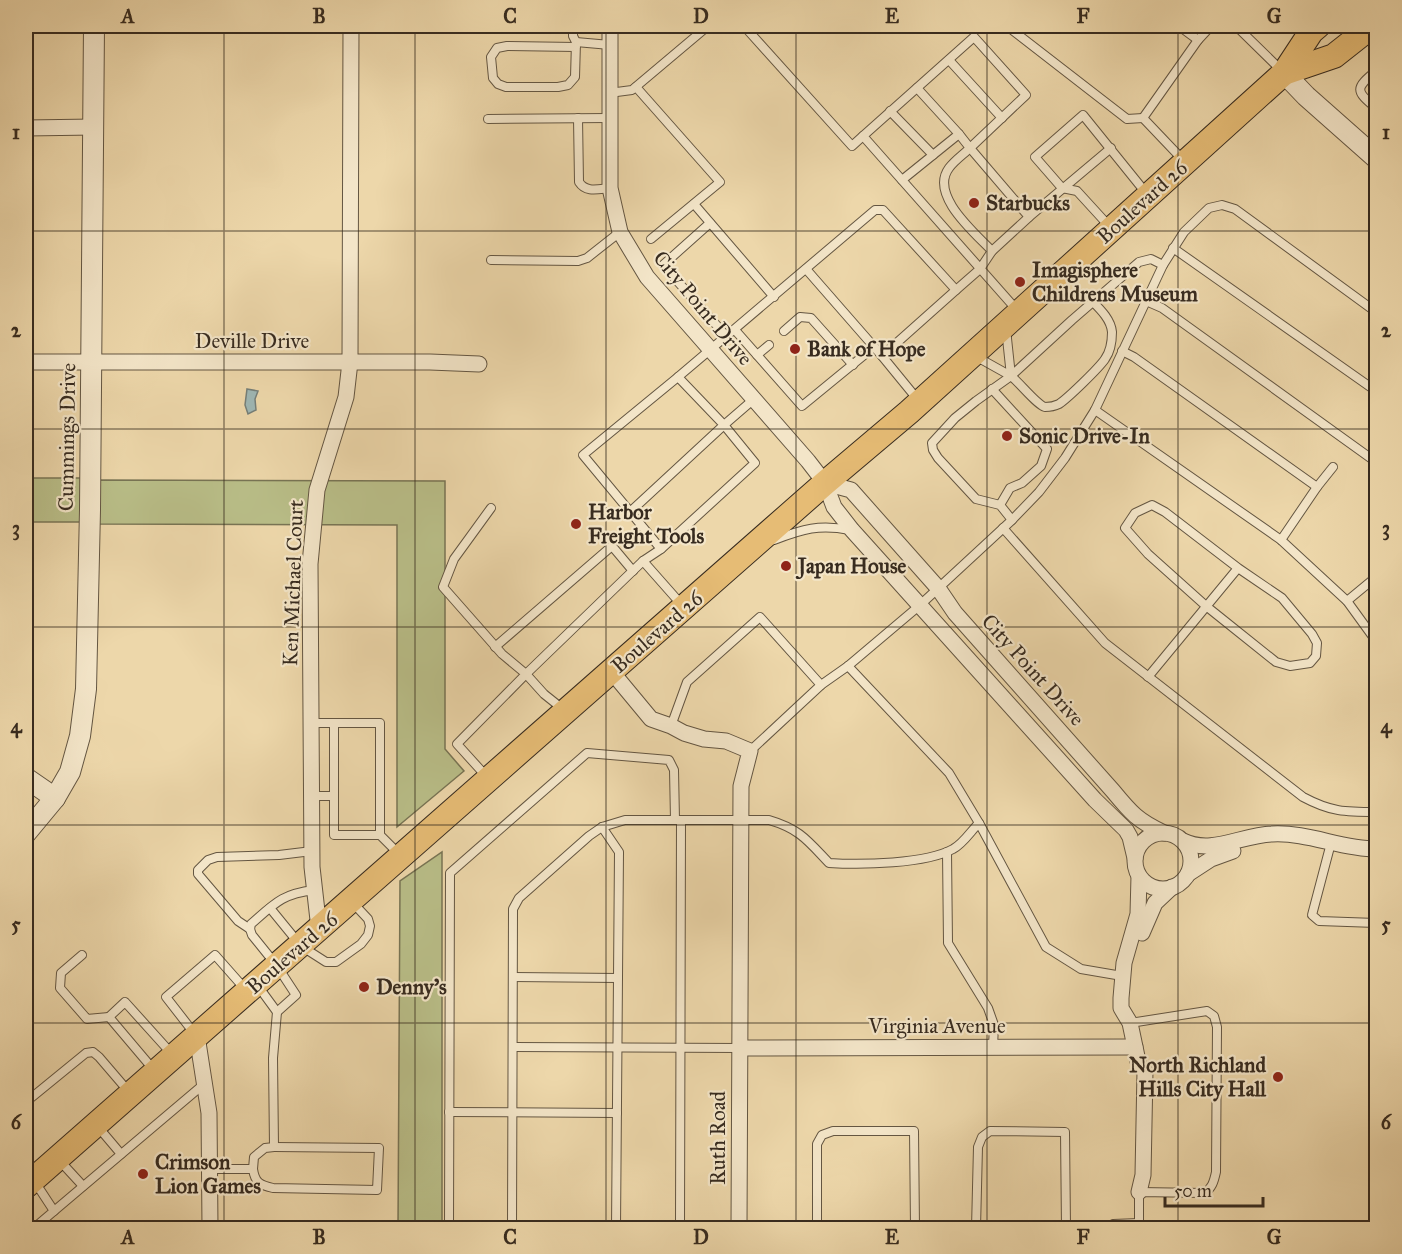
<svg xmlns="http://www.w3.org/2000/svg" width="1402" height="1254" font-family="'IM FELL Great Primer',serif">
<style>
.green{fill:#b9be88;stroke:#787454;stroke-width:1.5}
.water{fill:#9eb7b5;stroke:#757f79;stroke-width:1.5}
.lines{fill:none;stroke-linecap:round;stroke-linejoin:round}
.service-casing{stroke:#645642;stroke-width:10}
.minor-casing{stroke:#645642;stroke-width:17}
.tertiary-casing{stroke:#645642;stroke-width:22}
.primary-casing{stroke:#372b1f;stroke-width:26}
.service{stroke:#f3e5c8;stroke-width:8}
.minor{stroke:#f3e5c8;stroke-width:15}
.tertiary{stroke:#f3e5c8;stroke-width:20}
.primary{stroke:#e6bc75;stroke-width:24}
.grid{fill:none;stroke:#372b1f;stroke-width:1.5;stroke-opacity:0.55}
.poi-dot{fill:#8f2418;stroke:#f3e5c8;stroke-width:2}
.labels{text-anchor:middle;stroke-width:4.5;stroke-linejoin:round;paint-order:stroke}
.street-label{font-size:21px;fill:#372b1f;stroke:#f3e5c8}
.poi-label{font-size:21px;font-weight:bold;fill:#372b1f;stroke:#f3e5c8;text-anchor:start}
.neatline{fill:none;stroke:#372b1f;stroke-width:2}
.grid-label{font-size:20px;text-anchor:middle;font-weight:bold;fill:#372b1f}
</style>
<rect width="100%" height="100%" fill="#edd7aa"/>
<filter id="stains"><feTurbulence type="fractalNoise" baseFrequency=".00333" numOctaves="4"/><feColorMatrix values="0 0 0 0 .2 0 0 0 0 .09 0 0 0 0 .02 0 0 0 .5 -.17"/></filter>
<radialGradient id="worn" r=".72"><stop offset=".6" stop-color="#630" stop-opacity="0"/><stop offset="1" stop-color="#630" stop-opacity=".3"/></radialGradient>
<!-- green -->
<g class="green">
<polygon points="26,478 81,478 80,522 26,522"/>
<polygon points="98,480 445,481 445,749 464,771 397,827 397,525 98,524"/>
<polygon points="442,852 442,1228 398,1228 400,881"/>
</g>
<!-- water -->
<polygon class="water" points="247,389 258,391 255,399 256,410 248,414 245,405"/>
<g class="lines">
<!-- service casing -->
<g class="service-casing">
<g id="service">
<polyline points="573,26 573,36 576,42 575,77 568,85 558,87 506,87 498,84 493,78 491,57 497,48 507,46 576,47"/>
<polyline points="744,26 852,146 863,136"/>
<polyline points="1007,26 1127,119 1143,118"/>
<polyline points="1179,26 1198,40 1211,26"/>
<polyline points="1236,26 1281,70"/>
<polyline points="576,42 610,45"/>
<polyline points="949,60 1002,118"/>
<path d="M1376 71C1355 88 1355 91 1376 108"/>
<polyline points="636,87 720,182 651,239"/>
<polyline points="917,88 959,134"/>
<polyline points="609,93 632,90 708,26"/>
<polyline points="890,111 933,155"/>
<path d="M578 118 579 182C586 193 598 189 610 188"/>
<polyline points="488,119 609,118"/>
<polyline points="1183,160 1143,118 1198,40"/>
<path d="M902 180 959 134 970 148C964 154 955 160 949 168 929 195 975 233 992 251"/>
<polyline points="694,204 774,297"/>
<polyline points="1029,217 1111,148"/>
<polyline points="710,223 663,265 727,337"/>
<polyline points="1109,226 1077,191 1062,188 1035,157 1083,115 1146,193"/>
<polyline points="1173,248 1376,391"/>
<polyline points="491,260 578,261 587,258 620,232"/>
<polyline points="806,269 882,356"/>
<path d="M956 290 980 269 992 251 1029 217 970 148 1026 95 974 37 863 136C914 194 965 252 1016 309"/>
<polyline points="1146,301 1162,308 1376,462"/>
<polyline points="735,330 802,406 874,347"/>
<polyline points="784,331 800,317 811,318 853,365"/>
<polyline points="1122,351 1134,357 1317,487 1281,540"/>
<polyline points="757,355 769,345"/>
<polyline points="977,357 1011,376 1006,329"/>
<path d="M1011 376C1020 383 1037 405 1045 407 1049 407 1055 406 1059 404 1068 398 1099 368 1105 359 1110 352 1112 341 1112 332 1111 320 1101 310 1093 302"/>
<polyline points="678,377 875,210 883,210 956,290 882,356 918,400"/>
<polyline points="992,389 1047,449 1041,466 1022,483 1010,488 1000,505"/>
<polyline points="1095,410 1281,540 1347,601 1376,641"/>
<polyline points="1317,487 1333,467"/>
<polyline points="630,512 724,425 678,377 583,455 661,549"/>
<polyline points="1012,520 1000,505 976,499 938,458 933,450 932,443 955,418 976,401 1011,376 1072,320 1139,262 1151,259 1163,265"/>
<path d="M1003 528 1105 643 1303 797C1331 812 1345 812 1376 812"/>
<path d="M774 540C803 529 819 524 850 530"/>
<polyline points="1347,601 1376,577"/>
<polyline points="681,604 643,561 661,549 755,463 724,425 754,399"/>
<polyline points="495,647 612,546 633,571"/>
<polyline points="848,666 949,773 979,823 1046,947 1081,969 1122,976"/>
<polyline points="1148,677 1238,568 1165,512 1152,505 1135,513 1125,528 1148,554 1206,606 1276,662 1290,666 1310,663 1316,656 1317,643 1312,634 1282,598 1238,568"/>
<polyline points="564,710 544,694 526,674 643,561"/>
<polyline points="311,723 380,723 380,835 334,835 334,723"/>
<polyline points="671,726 687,682 760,617 821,685"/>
<polyline points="750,751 821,685 848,666 919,606 1012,520 1039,492 1065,458 1095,410 1163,265 1184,232 1209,208 1222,205 1235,209 1376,312"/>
<polyline points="486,776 457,744 526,674 502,654 443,587 454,559 491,508"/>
<polyline points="311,796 334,796"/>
<polyline points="602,827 619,852 616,1228"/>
<polyline points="380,835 398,853"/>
<polyline points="1331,843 1312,915 1319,921 1376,923"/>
<polyline points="947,852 948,943 988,1008 994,1025 993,1047"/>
<polyline points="270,908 301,946 326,962 336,962 361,944 368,935 370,926 368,919 353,903"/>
<polyline points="250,929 238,921 198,874 198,870 208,860 217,857 279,855 312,851"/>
<polyline points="82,955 61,973 60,988 87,1019 109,1017"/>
<polyline points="513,977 618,978"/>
<path d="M277 1012 296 995 277 966 252 935 250 929 251 924C275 903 282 894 314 890"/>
<path d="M1130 1023 1207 1011 1214 1016 1217 1027 1216 1172C1214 1181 1212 1189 1204 1193L1139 1192V1223L1138 1228"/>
<polyline points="194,1033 166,997 215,955 245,989"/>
<polyline points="513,1047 740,1048"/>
<polyline points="153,1069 109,1017 125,1002 171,1053"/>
<polyline points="26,1102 86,1053 93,1052 99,1057 129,1092"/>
<polyline points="449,1112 617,1113"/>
<polyline points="99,1128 121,1154"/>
<polyline points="60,1161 83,1186"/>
<polyline points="210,1169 253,1169 254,1157 265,1148 274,1147 273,1058 277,1012 258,986"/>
<path d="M253 1169C255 1183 260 1185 273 1188L377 1190 379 1148 274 1147"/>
<polyline points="54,1211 204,1084"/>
<polyline points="34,1228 54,1211 35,1182"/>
<polyline points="449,1228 450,873 587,753 669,760 674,770 675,820"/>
<path d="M512 1228 513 909 519 898 589 836 602 827 625 820H769C800 829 808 841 829 863 861 865 926 864 953 849 963 844 971 831 979 823"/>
<polyline points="680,1228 681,820"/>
<polyline points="817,1228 817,1144 822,1135 833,1131 914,1131 915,1228"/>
<polyline points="976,1228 978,1147 982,1137 990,1131 1065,1132 1066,1228"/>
<polyline points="1106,1228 1113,1224 1139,1223"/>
</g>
</g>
<!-- minor casing -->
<g class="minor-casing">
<g id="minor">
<polyline points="610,26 610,188 620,232 647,277 808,461 825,483 834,507 852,530 1095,800 1126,830 1130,837 1135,858"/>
<polyline points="26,128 94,127"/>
<polyline points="26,362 430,362 479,364"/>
<path d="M825 483 851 490 938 588 955 613 1113 791C1131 813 1138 821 1164 833"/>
<polyline points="612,672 651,719 671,726 684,733 704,739 726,741 750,751 741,786 739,1228"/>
<circle cx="1163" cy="861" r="28"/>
<path d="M1183 841C1212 855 1241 835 1272 834 1308 832 1341 849 1376 849"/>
<polyline points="1188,874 1211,859 1233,851"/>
<polyline points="1139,876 1138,914 1124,963 1121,998 1121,1008 1130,1023 1139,1066 1145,1071 1143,1175 1139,1192"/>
<polyline points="319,929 312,867 310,564 317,490 346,397 350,362 351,26"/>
<polyline points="1142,933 1155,903 1172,887"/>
<polyline points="197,1036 209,1113 210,1228"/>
<polyline points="740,1048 1135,1047"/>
</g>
</g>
<!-- tertiary casing -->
<g class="tertiary-casing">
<g id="tertiary">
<polyline points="1284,73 1306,96 1376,158"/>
<polyline points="26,778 55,798"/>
<polyline points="26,833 55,798 70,772 80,736 86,689 90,510 94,26"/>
</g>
</g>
<!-- primary casing -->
<g class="primary-casing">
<g id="primary">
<polyline points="1284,73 1334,56 1372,26"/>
<polyline points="26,1186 825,483 909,412 1284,73 1311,32 1318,26"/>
</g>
</g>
<!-- service -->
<use href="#service" class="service"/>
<!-- minor -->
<use href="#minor" class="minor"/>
<!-- tertiary -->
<use href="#tertiary" class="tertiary"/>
<!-- primary -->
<use href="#primary" class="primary"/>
</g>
<!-- grid -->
<path class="grid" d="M224 26V1228M415 26V1228M606 26V1228M796 26V1228M987 26V1228M1178 26V1228M26 231H1376M26 429H1376M26 627H1376M26 825H1376M26 1023H1376"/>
<!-- markers -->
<g class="poi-dot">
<circle cx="974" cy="203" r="6"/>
<circle cx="1020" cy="282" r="6"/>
<circle cx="795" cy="349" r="6"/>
<circle cx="1007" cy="436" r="6"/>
<circle cx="576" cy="524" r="6"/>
<circle cx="786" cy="566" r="6"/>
<circle cx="364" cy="987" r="6"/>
<circle cx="1278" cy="1077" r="6"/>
<circle cx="143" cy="1174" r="6"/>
</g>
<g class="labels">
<!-- street labels -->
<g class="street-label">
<text transform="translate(1142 202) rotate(-42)" y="7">Boulevard 26</text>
<text transform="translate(703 308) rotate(50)" y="7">City Point Drive</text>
<text x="252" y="348">Deville Drive</text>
<text transform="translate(67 437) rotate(-89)" y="7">Cummings Drive</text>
<text transform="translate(293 583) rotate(-88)" y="7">Ken Michael Court</text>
<text transform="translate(657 632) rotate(-41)" y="7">Boulevard 26</text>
<text transform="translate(1033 670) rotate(48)" y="7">City Point Drive</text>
<text transform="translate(292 953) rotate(-41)" y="7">Boulevard 26</text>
<text x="937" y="1033">Virginia Avenue</text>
<text transform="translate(718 1138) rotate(-90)" y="7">Ruth Road</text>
</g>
<!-- poi labels -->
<g class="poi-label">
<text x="986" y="210">Starbucks</text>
<text x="1032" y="277">Imagisphere<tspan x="1032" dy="24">Childrens Museum</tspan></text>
<text x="807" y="356">Bank of Hope</text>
<text x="1019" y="443">Sonic Drive-In</text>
<text x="588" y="519">Harbor<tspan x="588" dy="24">Freight Tools</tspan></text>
<text x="798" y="573">Japan House</text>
<text x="376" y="994">Denny's</text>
<text x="1266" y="1072" text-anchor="end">North Richland<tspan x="1266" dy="24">Hills City Hall</tspan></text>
<text x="155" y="1169">Crimson<tspan x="155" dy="24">Lion Games</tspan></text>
</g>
</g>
<!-- margin -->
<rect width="1402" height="1254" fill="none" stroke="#edd7aa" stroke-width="66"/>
<!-- scale -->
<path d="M1165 1197v9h98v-9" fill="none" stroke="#372b1f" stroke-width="3"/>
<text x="1174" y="1197" font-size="18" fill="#372b1f" stroke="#f3e5c8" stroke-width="4.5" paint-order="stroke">50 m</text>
<rect x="33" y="33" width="1336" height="1188" class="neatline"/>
<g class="grid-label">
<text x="128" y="23">A</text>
<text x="319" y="23">B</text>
<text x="510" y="23">C</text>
<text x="701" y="23">D</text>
<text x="892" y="23">E</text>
<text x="1083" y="23">F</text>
<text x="1274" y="23">G</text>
<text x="16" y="139">1</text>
<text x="1386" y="139">1</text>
<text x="16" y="337">2</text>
<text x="1386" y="337">2</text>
<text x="16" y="535">3</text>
<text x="1386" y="535">3</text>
<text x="16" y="733">4</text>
<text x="1386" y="733">4</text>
<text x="16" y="931">5</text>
<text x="1386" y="931">5</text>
<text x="16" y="1129">6</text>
<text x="1386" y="1129">6</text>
<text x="128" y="1244">A</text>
<text x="319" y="1244">B</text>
<text x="510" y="1244">C</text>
<text x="701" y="1244">D</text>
<text x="892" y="1244">E</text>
<text x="1083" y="1244">F</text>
<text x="1274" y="1244">G</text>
</g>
<rect width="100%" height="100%" filter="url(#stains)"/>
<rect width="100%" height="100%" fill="url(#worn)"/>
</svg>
